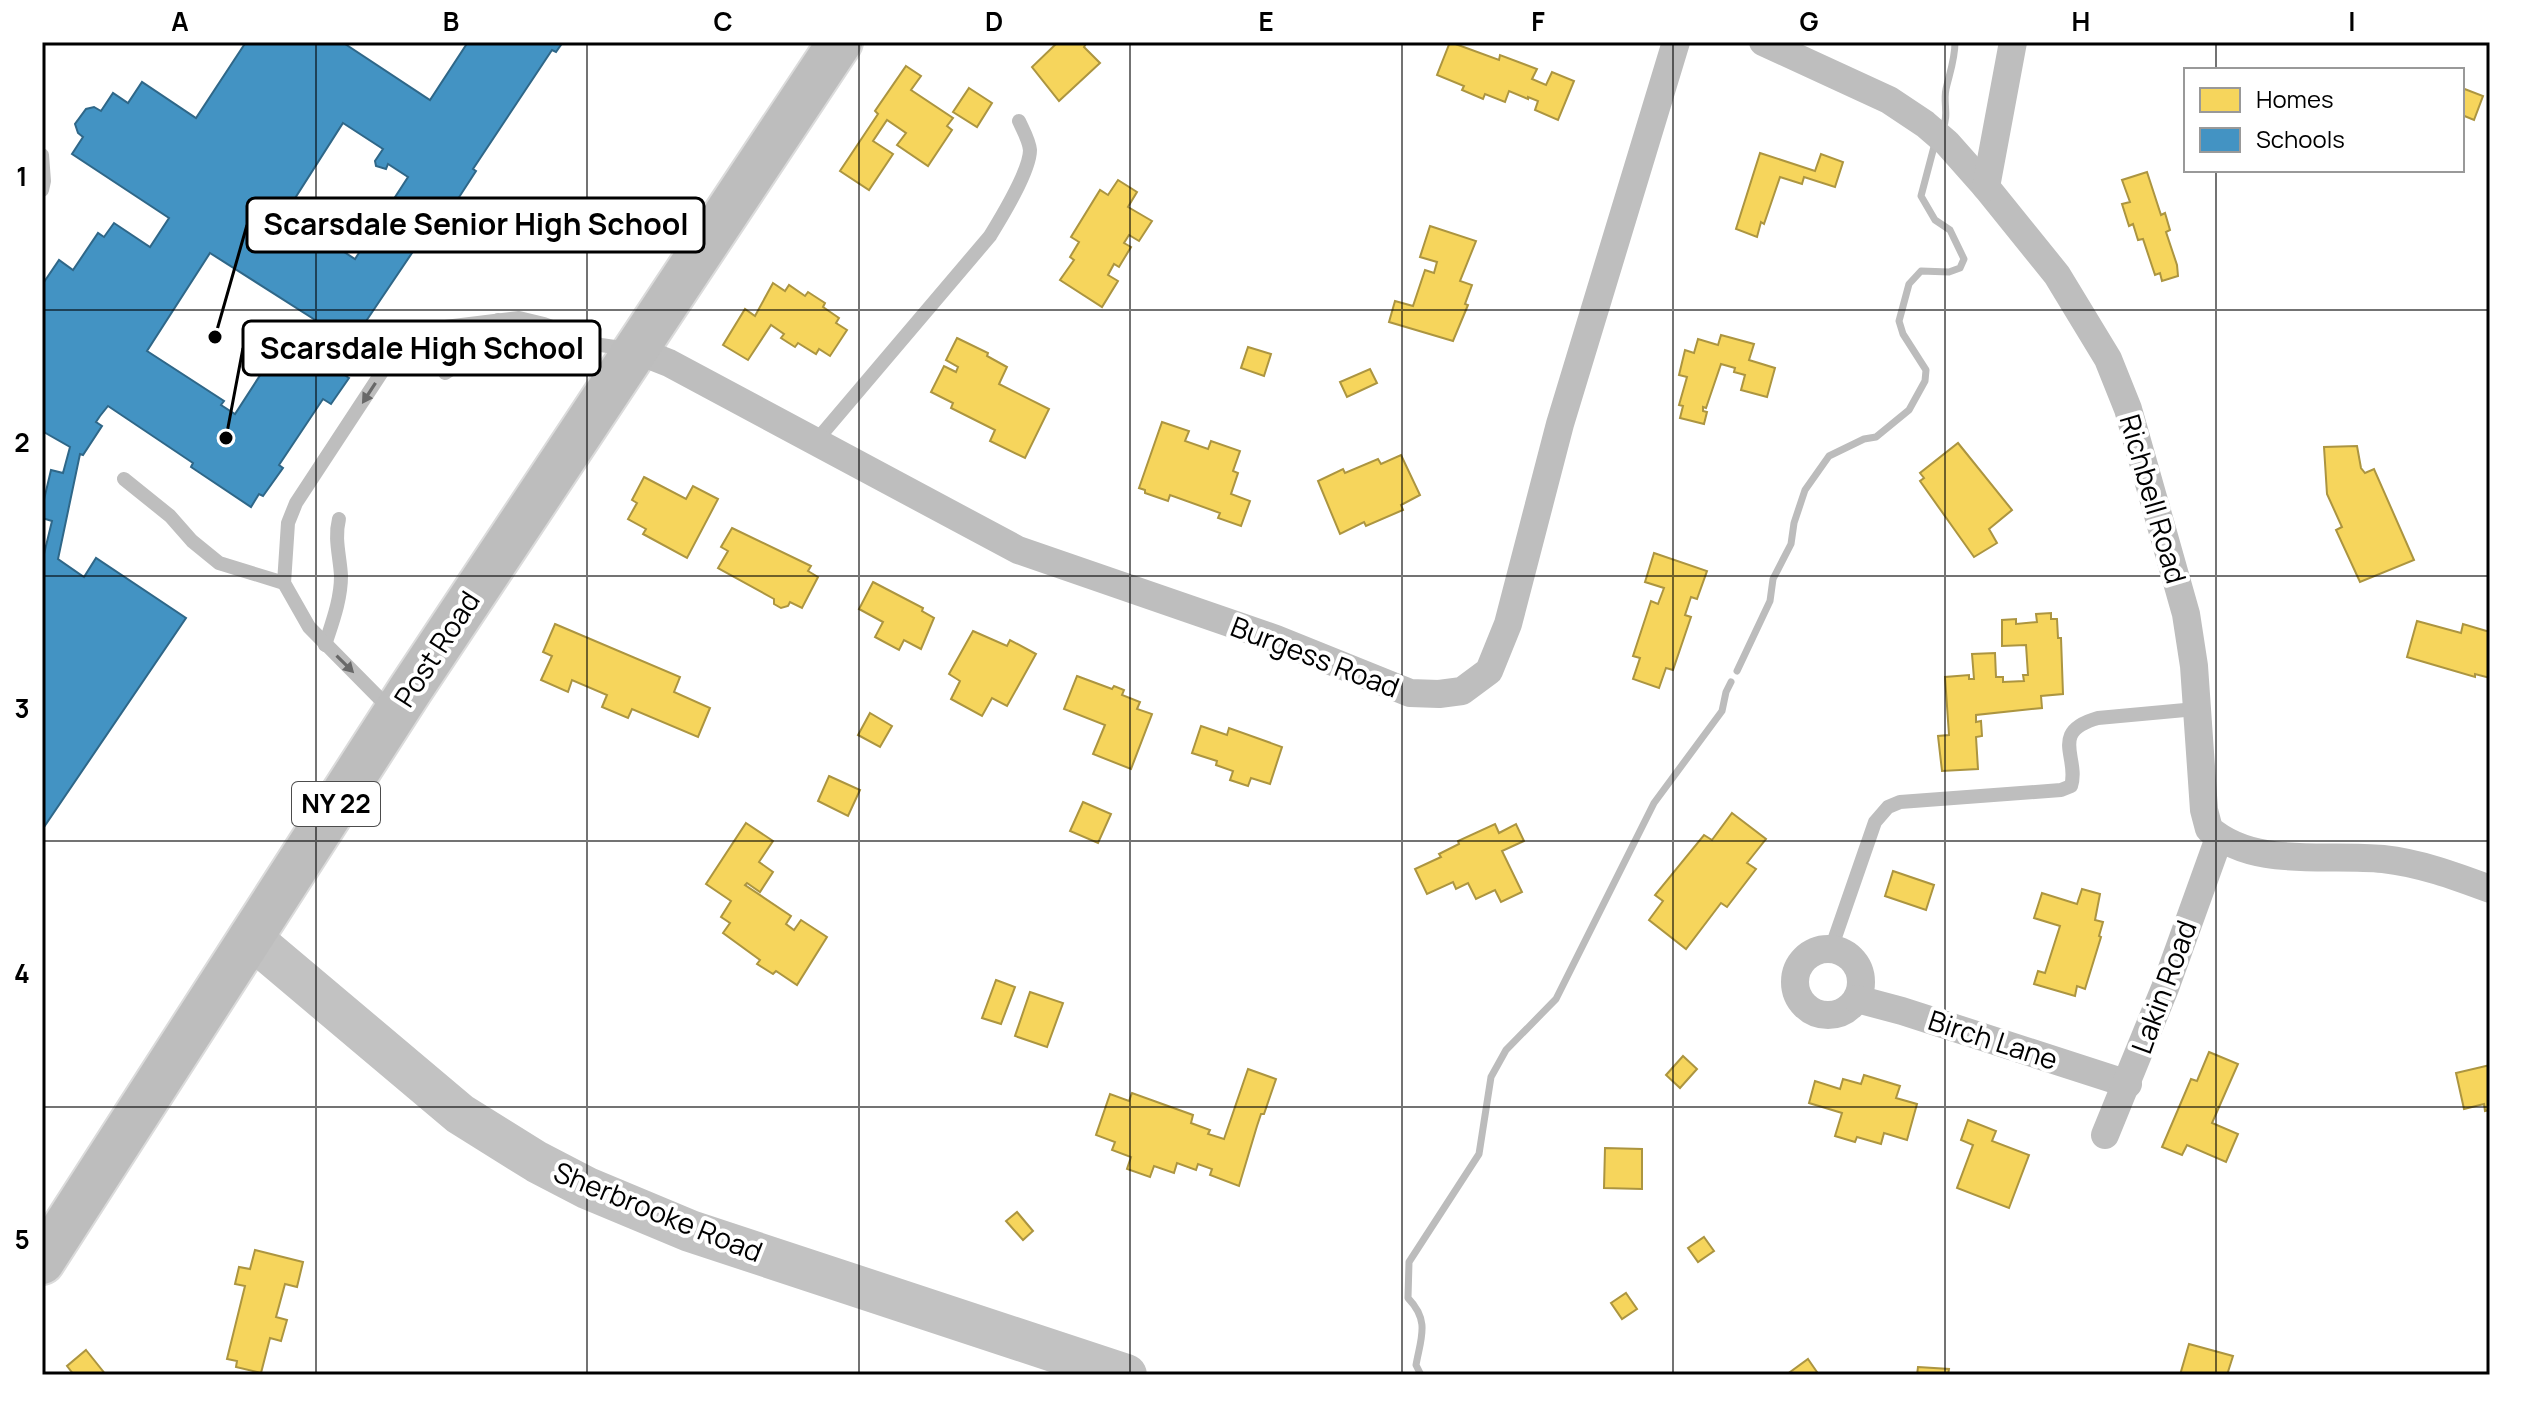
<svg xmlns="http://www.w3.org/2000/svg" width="2532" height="1417" font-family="Manrope,sans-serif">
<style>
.homes{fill:#f6d55c;stroke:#ac9540;stroke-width:2}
.schools{fill:#4393c3;stroke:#2f6788;stroke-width:2;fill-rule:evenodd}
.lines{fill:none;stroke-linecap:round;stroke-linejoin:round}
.stream{stroke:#bcbcbc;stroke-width:7}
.primary-casing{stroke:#dbdbdb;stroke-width:48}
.lane{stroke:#bebebe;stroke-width:14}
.street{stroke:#bebebe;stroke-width:28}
.secondary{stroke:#c2c2c2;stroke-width:42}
.primary{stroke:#bdbdbd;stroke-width:44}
.oneway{fill:#686868}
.grid{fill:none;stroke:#000;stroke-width:2;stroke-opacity:0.55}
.labels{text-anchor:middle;stroke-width:8;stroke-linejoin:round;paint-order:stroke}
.shield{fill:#fff;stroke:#4c4c4c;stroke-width:2}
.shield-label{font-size:26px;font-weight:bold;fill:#000}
.street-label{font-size:28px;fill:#000;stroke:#fff}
.leader{fill:none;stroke:#000;stroke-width:3}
.callout-dot{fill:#000;stroke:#fff;stroke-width:3}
.callout{fill:#fff;stroke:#000;stroke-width:3}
.callout-label{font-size:30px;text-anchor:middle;font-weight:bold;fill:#000}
.neatline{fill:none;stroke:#000;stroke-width:3}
.grid-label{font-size:26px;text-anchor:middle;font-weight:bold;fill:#000}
</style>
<rect width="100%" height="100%" fill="#fff"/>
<!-- homes -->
<g class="homes">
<polygon points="1058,42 1087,42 1084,47 1100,63 1059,101 1032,67"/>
<polygon points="1450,42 1499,60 1500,55 1537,69 1532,79 1546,85 1552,72 1574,81 1558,120 1535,110 1538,101 1528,97 1528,99 1509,91 1505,102 1485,94 1483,99 1462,90 1464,86 1437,75"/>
<polygon points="906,66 921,76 911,90 953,118 947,126 952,130 928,166 897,145 906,133 887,120 873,141 893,154 869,190 840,171 878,114 875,111"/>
<polygon points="969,88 992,103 977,127 953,112"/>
<polygon points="2462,88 2483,96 2474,120 2462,115"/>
<polygon points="1760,153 1815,171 1821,154 1843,162 1835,187 1804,177 1802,184 1780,177 1764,224 1761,222 1757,237 1736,229"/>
<polygon points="2147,172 2161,215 2165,213 2170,230 2166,232 2177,265 2178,276 2162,281 2160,273 2155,275 2143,239 2138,240 2133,224 2129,226 2122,204 2130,202 2122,180"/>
<polygon points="1118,180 1137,192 1128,207 1152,221 1139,241 1129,235 1124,243 1131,247 1119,267 1114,264 1108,275 1118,281 1102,307 1060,280 1074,260 1070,257 1079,242 1071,237 1100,190 1108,195"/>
<polygon points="1430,226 1476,241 1460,281 1472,285 1465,304 1468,305 1453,341 1389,322 1395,301 1413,306 1425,270 1434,273 1437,262 1420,257"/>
<polygon points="773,283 785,291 789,285 805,296 808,292 825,303 823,307 839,318 836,323 847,330 830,356 819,349 816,354 798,343 795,347 781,338 784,334 771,325 748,360 723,345 745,309 755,316"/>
<polygon points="1721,335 1754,344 1749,360 1775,368 1767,397 1741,390 1745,375 1734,372 1735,368 1721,364 1706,408 1703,407 1703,411 1707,412 1704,424 1680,418 1683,406 1679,405 1687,377 1679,375 1685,350 1694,353 1698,339 1718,345"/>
<polygon points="957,338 988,353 987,356 1007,367 999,384 1049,409 1025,458 990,441 995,430 951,408 953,403 931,392 944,366 956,372 958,367 946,360"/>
<polygon points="1248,347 1271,354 1264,376 1241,368"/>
<polygon points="1370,369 1377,383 1347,397 1340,382"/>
<polygon points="1162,422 1189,431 1185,441 1208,449 1211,441 1240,451 1233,471 1238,473 1231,494 1250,501 1241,526 1218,518 1220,513 1170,495 1168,501 1145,493 1145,490 1139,488"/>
<polygon points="1958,443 2012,510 1989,529 1997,543 1974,557 1920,481 1924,478 1920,473"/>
<polygon points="2357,446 2361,468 2365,473 2374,469 2414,560 2360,582 2336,530 2342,527 2327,494 2324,447"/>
<polygon points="1401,455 1420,495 1401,505 1403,510 1366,526 1364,522 1340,534 1318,481 1343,469 1345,473 1378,459 1381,464"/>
<polygon points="644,477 686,499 693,486 718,499 687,558 643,534 646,529 628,519 637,503 632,500"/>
<polygon points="732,528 811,566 808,571 818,577 802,608 790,602 788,606 781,608 774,604 774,599 718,568 728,551 721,547"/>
<polygon points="1654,553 1707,571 1697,599 1691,597 1685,615 1691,617 1673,670 1666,668 1659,688 1633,679 1640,658 1633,656 1651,601 1658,604 1664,588 1645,582"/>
<polygon points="873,582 923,608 922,611 934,618 921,649 904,640 899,650 875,637 883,622 859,609"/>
<polygon points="2051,613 2051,619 2057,619 2058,638 2061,638 2063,694 2041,696 2042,708 1976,715 1976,722 1981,721 1982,736 1976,737 1978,769 1942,771 1938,736 1949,735 1945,677 1969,675 1969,679 1974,679 1972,654 1995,653 1996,677 2003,677 2003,682 2024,681 2023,675 2028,675 2026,645 2002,646 2002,620 2016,619 2016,624 2037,622 2036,614"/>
<polygon points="2417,621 2461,633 2463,624 2490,632 2490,678 2475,674 2475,677 2407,657"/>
<polygon points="555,624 680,677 674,692 710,708 698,737 632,709 628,718 602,707 607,695 572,680 568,692 541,680 552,656 543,652"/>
<polygon points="973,631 1007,646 1010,640 1036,654 1007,706 992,698 982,716 951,699 960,681 949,674"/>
<polygon points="1077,676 1112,689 1114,686 1124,690 1122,695 1140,702 1137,709 1152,714 1131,769 1093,754 1105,725 1064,709"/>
<polygon points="870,713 892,726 880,747 858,735"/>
<polygon points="1201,726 1227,735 1229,728 1282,747 1270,784 1251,778 1248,786 1230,780 1233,771 1216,765 1217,761 1192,753"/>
<polygon points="829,776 860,790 848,816 818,801"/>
<polygon points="1083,802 1111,814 1098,843 1070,831"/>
<polygon points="1732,813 1766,839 1747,863 1756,869 1727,907 1721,903 1686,949 1649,920 1663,901 1655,895 1704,835 1712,840"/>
<polygon points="746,823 773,841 759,862 773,872 760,892 747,883 745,885 791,916 786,924 794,930 801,920 827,937 797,985 776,971 773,974 757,964 760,960 723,933 730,923 721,917 731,901 706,884"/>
<polygon points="1495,824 1499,833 1516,824 1524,841 1502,851 1522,892 1501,902 1495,890 1476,899 1468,883 1456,889 1453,882 1427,894 1415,869 1441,857 1439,854 1459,844 1458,841"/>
<polygon points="1893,871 1934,885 1926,910 1885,896"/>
<polygon points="2082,889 2100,894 2095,920 2103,922 2099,936 2101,937 2085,989 2077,986 2075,996 2034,984 2038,971 2045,973 2060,926 2034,918 2042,893 2077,904"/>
<polygon points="996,980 1015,987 1001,1024 982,1018"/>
<polygon points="1030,992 1063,1003 1047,1047 1015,1036"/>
<polygon points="2209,1052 2238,1064 2212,1123 2238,1134 2226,1162 2187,1145 2182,1155 2162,1147 2191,1079 2197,1081"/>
<polygon points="1683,1056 1697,1069 1680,1088 1666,1075"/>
<polygon points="2490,1065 2490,1110 2485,1111 2484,1104 2464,1109 2456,1073"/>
<polygon points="1248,1069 1276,1079 1264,1114 1261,1114 1257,1126 1239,1186 1210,1175 1212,1169 1198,1164 1196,1170 1177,1163 1174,1173 1154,1166 1150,1177 1127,1169 1131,1157 1112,1150 1115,1142 1096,1135 1110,1094 1129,1101 1132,1093 1193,1115 1191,1123 1210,1130 1208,1134 1224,1139"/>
<polygon points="1864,1075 1900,1086 1896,1098 1917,1104 1907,1140 1884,1133 1881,1144 1857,1137 1855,1142 1835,1136 1842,1113 1809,1103 1815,1081 1840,1089 1843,1079 1861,1084"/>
<polygon points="1968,1120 1996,1131 1992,1141 2029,1155 2009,1208 1957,1188 1973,1145 1961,1140"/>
<polygon points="1605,1148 1642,1149 1642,1189 1604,1188"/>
<polygon points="1017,1212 1033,1231 1023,1240 1006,1221"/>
<polygon points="1704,1237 1714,1251 1698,1262 1688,1248"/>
<polygon points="255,1250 303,1262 297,1287 285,1284 276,1317 287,1320 281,1341 270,1338 261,1373 236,1367 237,1361 227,1359 245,1286 235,1284 239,1267 250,1269"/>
<polygon points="1626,1293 1637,1309 1622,1319 1611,1303"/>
<polygon points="2189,1344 2233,1356 2227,1375 2180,1375"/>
<polygon points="86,1350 106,1375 74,1375 67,1366"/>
<polygon points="1808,1359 1819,1375 1786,1375"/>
<polygon points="1918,1367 1949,1369 1948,1375 1917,1375"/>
</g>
<!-- schools -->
<path class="schools" d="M246 42H342L430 100 468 42H563L556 52 552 50 473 169 476 171 454 205 447 201 352 342 342 336 339 341 348 347 337 364 328 357 325 362 349 378 331 404 323 399 279 465 283 468 263 496 259 494 251 507 191 467 193 463 108 406 100 416 96 422 102 426 83 455 80 454 58 559 84 577 96 558 186 618 42 830V552L44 554 52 521 42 518V508L51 470 63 473 70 447 42 431V285L59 260 73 270 98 233 104 237 114 223 150 247 169 218 72 154 83 137 78 133 75 124 86 109 94 107 101 111 113 93 128 103 142 82 196 118ZM343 123 383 149 375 161 376 166 386 169 388 164 408 177 355 259 285 214ZM210 253 323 325 307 349 283 333 265 361 268 363 235 414 221 405 224 401 147 351Z"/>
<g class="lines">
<!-- stream -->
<g class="stream">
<path d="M1943 128C1949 115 1943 103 1946 89 1950 72 1955 59 1955 42"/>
<polyline points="1737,671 1770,601 1773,579 1791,544 1794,523 1805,490 1829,456 1864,439 1876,437 1909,410 1925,381 1926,370 1903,334 1899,321 1909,284 1921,271 1949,272 1960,268 1964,259 1950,230 1935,220 1921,196 1935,143"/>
<path d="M1421 1375 1416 1365C1421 1337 1430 1321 1408 1298L1409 1262 1479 1154 1491 1077 1506 1050 1556 999 1654 803 1722 711 1726 692 1731 682"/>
</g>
<!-- primary casing -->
<g class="primary-casing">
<polyline id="primary" points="42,1262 410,690 840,42"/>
</g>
<!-- lane -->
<g class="lane">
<polyline points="42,155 44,181 42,190"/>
<polyline points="445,373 456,366 472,362 496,343 498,320"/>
<path d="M816 441 990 236C1001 218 1030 171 1030 150 1029 140 1023 130 1019 121"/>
<polyline points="124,479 170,516 192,541 219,563 284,583"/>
<path d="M325 645C332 623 341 600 341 576 340 556 334 539 339 519"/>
<polyline points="391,710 309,627 284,583 288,523 296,503 401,343 437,328 519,318 544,324 601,345 628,349"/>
<path d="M1831 949 1875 822 1888 807 1900 802 2061 790 2071 786C2080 758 2048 732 2098 718L2196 709"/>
</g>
<!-- street -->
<g class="street">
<path d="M1763 42 1889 100 1925 124 1947 143 1986 187 2057 275 2108 359 2128 409 2186 614 2194 666 2204 810 2209 829C2255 869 2326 853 2383 859 2420 863 2455 876 2490 889"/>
<polyline points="1986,187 2013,42"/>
<polyline points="636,350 669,363 1018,550 1276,639 1410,693 1439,694 1462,691 1489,671 1508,624 1560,424 1676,42"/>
<circle cx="1828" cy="982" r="33"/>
<polyline points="1857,999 1902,1011 2128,1084"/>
<polyline points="2105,1135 2165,988 2219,838"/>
</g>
<!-- secondary -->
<polyline class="secondary" points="250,937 460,1114 537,1162 587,1188 690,1231 1126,1375"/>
<!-- primary -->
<use href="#primary" class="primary"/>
</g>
<!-- one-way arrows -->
<defs><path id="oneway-solid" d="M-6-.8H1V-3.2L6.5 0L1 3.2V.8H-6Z" transform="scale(2)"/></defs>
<g class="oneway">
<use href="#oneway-solid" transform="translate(369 393) rotate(123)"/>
<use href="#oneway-solid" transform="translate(345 664) rotate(45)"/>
</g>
<!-- grid -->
<path class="grid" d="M316 42V1375M587 42V1375M859 42V1375M1130 42V1375M1402 42V1375M1673 42V1375M1945 42V1375M2216 42V70M2216 170V1375M42 310H2490M42 576H2490M42 841H2490M42 1107H2490"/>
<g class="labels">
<!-- shield labels -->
<rect class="shield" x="292" y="782" width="88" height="44" rx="6"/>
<g class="shield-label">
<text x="336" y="813">NY 22</text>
</g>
<!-- street labels -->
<g class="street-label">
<text transform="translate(2153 499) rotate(74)" y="10">Richbell Road</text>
<text transform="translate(437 649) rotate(-57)" y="10">Post Road</text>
<text transform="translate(1315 657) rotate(21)" y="10">Burgess Road</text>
<text transform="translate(2164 987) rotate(-70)" y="10">Lakin Road</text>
<text transform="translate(1993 1040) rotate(18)" y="10">Birch Lane</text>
<text transform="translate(658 1212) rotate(22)" y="10">Sherbrooke Road</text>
</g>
</g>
<!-- callouts -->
<path class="leader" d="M215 337L247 225M226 438L243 348"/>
<g class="callout-dot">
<circle cx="215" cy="337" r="8"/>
<circle cx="226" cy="438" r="8"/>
</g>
<g class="callout">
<rect x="247" y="198" width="457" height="54" rx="8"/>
<rect x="243" y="321" width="357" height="54" rx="8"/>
</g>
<g class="callout-label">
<text x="476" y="235">Scarsdale Senior High School</text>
<text x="422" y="359">Scarsdale High School</text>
</g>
<!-- border -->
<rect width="2532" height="1417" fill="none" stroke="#ffffff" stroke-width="88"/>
<!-- legend -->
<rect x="2184" y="68" width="280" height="104" fill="#ffffff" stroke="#999999" stroke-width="2"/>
<rect x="2200" y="88" width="40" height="24" fill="#f6d55c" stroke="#999999" stroke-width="2"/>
<text x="2256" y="108" font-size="24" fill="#000000">Homes</text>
<rect x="2200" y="128" width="40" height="24" fill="#4393c3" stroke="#999999" stroke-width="2"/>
<text x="2256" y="148" font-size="24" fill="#000000">Schools</text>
<rect x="44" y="44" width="2444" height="1329" class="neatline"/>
<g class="grid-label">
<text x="180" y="31">A</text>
<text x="451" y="31">B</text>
<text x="723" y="31">C</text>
<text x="994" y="31">D</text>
<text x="1266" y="31">E</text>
<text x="1538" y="31">F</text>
<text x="1809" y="31">G</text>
<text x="2081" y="31">H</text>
<text x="2352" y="31">I</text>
<text x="22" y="186">1</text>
<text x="22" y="452">2</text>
<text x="22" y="718">3</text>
<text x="22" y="983">4</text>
<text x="22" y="1249">5</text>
</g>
</svg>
